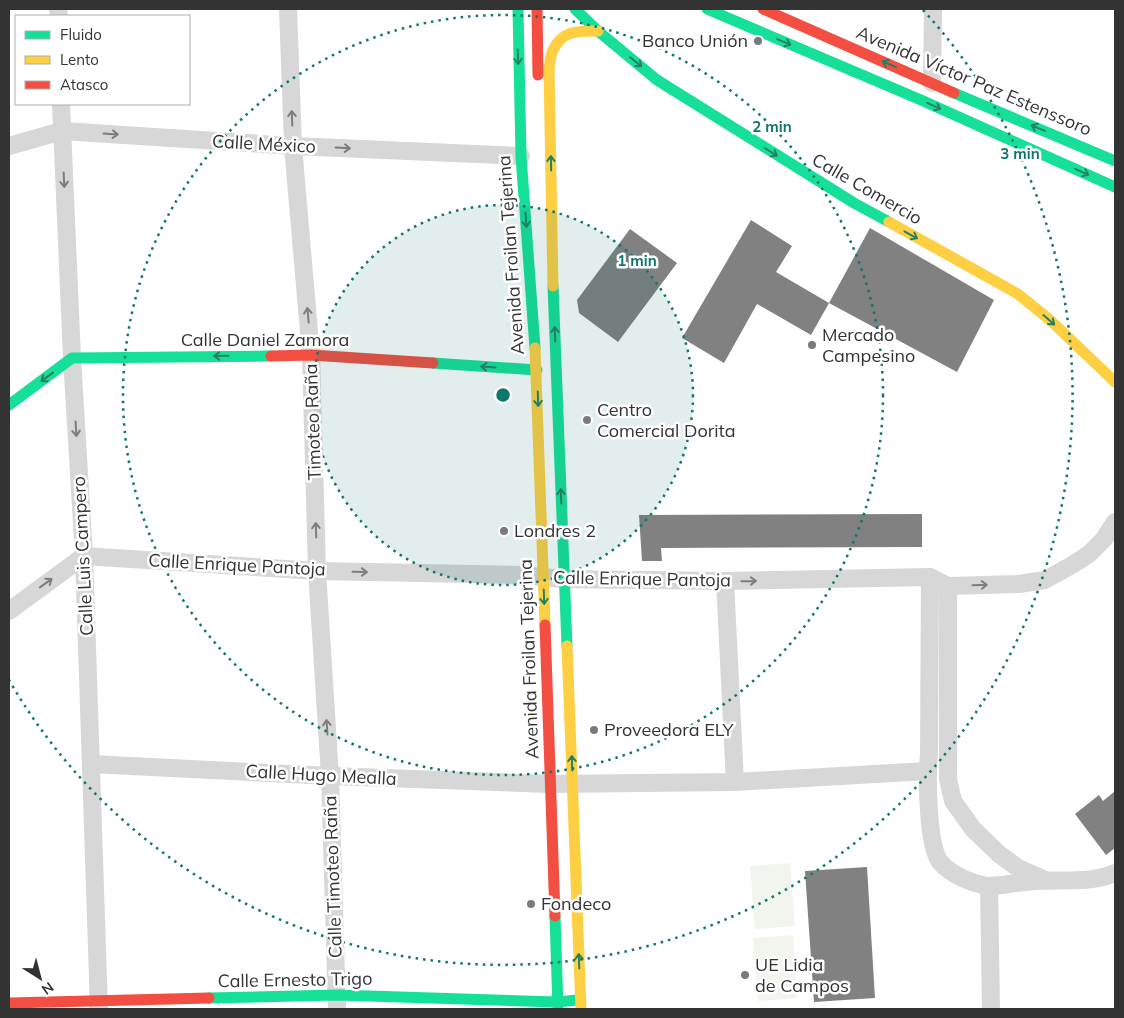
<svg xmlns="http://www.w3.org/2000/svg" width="1124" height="1018" font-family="Mulish,sans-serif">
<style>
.green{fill:#f1f5ed}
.building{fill:#818181}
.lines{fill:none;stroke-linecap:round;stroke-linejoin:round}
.street{stroke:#d7d7d7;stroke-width:18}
.fast{stroke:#16e098;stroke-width:11}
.slow{stroke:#ffcf43;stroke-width:11}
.jam{stroke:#f24e42;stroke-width:11}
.oneway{stroke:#268160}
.oneway2{stroke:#7d7d7d}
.ring{fill:none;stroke:#0f766e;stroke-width:2.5;stroke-dasharray:2.5 5}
.poi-dot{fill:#7a7a7a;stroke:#fff;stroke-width:2}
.labels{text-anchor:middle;stroke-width:5;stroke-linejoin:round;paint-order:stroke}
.poi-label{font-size:18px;fill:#333;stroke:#fff;text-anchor:start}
.street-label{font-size:18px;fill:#333;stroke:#fff}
.centre{fill:#0f766e;stroke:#fff;stroke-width:2.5}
.ring-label{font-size:15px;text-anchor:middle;font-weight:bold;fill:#0f766e;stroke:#fff;stroke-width:5;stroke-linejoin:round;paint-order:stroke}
</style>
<rect width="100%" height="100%" fill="#fff"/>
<!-- green -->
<g class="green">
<polygon points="790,863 795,926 755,929 750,866"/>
<polygon points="793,935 797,998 758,1001 753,938"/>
</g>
<!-- building -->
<g class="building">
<polygon points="751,220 792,246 776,272 829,303 811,335 757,304 724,363 682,338"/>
<polygon points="870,228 994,300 957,372 829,303"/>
<polygon points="630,229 677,263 618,342 579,313 577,300"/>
<polygon points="922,514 922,547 661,548 662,561 642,561 639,515"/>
<polygon points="1115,791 1115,848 1106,855 1075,814 1099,795 1103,801"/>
<polygon points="867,867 875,998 814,1002 805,871"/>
</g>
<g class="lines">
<!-- street -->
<g class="street">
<polyline points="58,9 59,16"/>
<polyline points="288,9 293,146 311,355 317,571 330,776 337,1009"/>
<polyline points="932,83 933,9"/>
<polyline points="61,104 72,358 84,556 99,1009"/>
<polyline points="9,146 62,131 293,146 521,156"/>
<polyline points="84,556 317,571 521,575 564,579 725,581 930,577 948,586 1019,584 1045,580 1072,565 1089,554 1104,539 1115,522"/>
<path d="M930 577 929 754C927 776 927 844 940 862 951 875 971 883 987 886 992 886 997 885 1002 885 1014 883 1025 882 1036 881 1063 879 1089 884 1115 873"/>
<polyline points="725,581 735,782"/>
<polyline points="948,586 948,779 953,801 973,829 999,854 1018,868 1043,879"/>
<polyline points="9,611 84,556"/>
<polyline points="91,764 330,776 550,784 735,782 927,771"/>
<polyline points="989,886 991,1009"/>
</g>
<!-- fast -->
<g class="fast">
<polyline points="518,9 521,156 535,348"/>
<polyline points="575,9 598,31 657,80 854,203 889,222"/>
<polyline points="707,9 921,100 1115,187"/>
<polyline points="954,93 1115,161"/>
<polyline points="553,286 567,646"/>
<polyline points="433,363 537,370"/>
<polyline points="9,405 72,358 271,356"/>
<polyline points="555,916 558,1009"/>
<polyline points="209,998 337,995 557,1002 577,1000"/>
</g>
<!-- slow -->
<g class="slow">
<polyline points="889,222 1018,294 1050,320 1115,382"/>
<path d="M553 286 549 70C550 64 550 55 553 50 563 30 578 31 598 31"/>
<polyline points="535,348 545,625"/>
<polyline points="567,646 581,1009"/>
</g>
<!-- jam -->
<g class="jam">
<polyline points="537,9 538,75"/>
<polyline points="763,9 954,93"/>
<polyline points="271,356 311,355 433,363"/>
<polyline points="545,625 555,916"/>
<polyline points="9,1003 209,998"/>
</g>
</g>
<!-- one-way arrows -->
<defs><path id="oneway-shaft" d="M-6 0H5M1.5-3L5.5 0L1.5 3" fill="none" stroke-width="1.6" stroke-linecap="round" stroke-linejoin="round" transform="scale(1.25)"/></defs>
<g class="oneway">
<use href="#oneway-shaft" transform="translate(784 42) rotate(23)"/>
<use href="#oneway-shaft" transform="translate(518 57) rotate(88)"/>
<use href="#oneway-shaft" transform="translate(636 62) rotate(39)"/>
<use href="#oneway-shaft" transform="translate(889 64) rotate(-156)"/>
<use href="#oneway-shaft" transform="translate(934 106) rotate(24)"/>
<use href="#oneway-shaft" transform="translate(1038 128) rotate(-157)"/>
<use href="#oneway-shaft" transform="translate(771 152) rotate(32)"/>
<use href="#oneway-shaft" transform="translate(551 163) rotate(-91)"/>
<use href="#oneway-shaft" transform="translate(1082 172) rotate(24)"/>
<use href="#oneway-shaft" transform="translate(526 220) rotate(86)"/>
<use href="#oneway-shaft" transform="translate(911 235) rotate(29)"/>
<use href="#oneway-shaft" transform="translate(1049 320) rotate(41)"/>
<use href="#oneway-shaft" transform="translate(555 334) rotate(-92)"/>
<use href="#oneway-shaft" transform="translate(221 356) rotate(179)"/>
<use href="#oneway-shaft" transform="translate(488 367) rotate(-176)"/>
<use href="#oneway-shaft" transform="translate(47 377) rotate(144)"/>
<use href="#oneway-shaft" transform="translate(538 399) rotate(88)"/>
<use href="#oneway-shaft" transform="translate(561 496) rotate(-92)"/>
<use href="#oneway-shaft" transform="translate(544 597) rotate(88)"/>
<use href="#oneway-shaft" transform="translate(572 763) rotate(-92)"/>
<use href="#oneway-shaft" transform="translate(579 961) rotate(-92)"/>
</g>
<g class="oneway2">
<use href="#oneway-shaft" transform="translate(292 118) rotate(-92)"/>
<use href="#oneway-shaft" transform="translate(111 134) rotate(4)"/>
<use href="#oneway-shaft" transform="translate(343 148) rotate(3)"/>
<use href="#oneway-shaft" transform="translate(64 180) rotate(87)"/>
<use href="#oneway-shaft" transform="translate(308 315) rotate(-95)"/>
<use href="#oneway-shaft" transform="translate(76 429) rotate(87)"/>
<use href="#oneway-shaft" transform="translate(316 530) rotate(-92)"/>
<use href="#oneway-shaft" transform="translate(360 572) rotate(1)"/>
<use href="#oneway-shaft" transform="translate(749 581) rotate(-1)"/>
<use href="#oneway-shaft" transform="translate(46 583) rotate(-36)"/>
<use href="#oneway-shaft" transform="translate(980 585) rotate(-2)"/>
<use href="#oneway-shaft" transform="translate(327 727) rotate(-94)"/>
</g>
<!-- distance rings -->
<circle cx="503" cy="395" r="190" fill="#0f766e" fill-opacity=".12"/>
<g class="ring">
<circle cx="503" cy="395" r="190"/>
<circle cx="503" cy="395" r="380"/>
<path d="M923 10A570 570 0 1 1 9 680"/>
</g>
<!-- markers -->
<g class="poi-dot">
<circle cx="758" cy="41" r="5"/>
<circle cx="812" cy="345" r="5"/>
<circle cx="587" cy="420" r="5"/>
<circle cx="504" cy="531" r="5"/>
<circle cx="594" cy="730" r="5"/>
<circle cx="531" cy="904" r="5"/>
<circle cx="745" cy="975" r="5"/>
</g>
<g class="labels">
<!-- poi labels -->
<g class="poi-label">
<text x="748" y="47" text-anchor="end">Banco Unión</text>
<text x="822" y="341">Mercado<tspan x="822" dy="21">Campesino</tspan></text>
<text x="597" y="416">Centro<tspan x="597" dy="21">Comercial Dorita</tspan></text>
<text x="514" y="537">Londres 2</text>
<text x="604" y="736">Proveedora ELY</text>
<text x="541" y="910">Fondeco</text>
<text x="755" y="971">UE Lidia<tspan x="755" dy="21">de Campos</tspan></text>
</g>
<!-- street labels -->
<g class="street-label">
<text transform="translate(974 81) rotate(23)" y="6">Avenida Víctor Paz Estenssoro</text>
<text transform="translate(264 144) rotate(3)" y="6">Calle México</text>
<text transform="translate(867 189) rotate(30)" y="6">Calle Comercio</text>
<text transform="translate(511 255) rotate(-94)" y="6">Avenida Froilan Tejerina</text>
<text x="265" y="346">Calle Daniel Zamora</text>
<text transform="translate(313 422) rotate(-92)" y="6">Timoteo Raña</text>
<text transform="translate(83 556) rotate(-93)" y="6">Calle Luis Campero</text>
<text transform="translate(237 565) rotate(3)" y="6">Calle Enrique Pantoja</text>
<text transform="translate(642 579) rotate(1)" y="6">Calle Enrique Pantoja</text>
<text transform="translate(529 659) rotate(-92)" y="6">Avenida Froilan Tejerina</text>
<text transform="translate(321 775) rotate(3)" y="6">Calle Hugo Mealla</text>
<text transform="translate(333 877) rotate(-92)" y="6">Calle Timoteo Raña</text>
<text transform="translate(295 980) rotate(-1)" y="6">Calle Ernesto Trigo</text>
</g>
</g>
<circle cx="503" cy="395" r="8" class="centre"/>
<g class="ring-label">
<text x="772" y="132">2 min</text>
<text x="1020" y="159">3 min</text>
<text x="637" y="266">1 min</text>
</g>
<!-- border -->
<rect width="1124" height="1018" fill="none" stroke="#333333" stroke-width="20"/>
<!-- legend -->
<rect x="15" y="15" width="175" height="90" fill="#ffffff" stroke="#adadad"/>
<rect x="25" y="31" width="25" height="8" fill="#16e098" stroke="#adadad"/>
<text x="60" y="40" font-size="15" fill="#333333">Fluido</text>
<rect x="25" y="56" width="25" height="8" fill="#ffcf43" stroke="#adadad"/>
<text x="60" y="65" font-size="15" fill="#333333">Lento</text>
<rect x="25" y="81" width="25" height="8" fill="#f24e42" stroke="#adadad"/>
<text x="60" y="90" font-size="15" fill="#333333">Atasco</text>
<!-- north arrow -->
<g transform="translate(40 978) rotate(144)" stroke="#ffffff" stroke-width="4" paint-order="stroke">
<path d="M0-4L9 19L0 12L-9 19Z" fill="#333333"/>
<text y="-8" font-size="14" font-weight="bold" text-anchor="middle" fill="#333333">N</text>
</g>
</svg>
